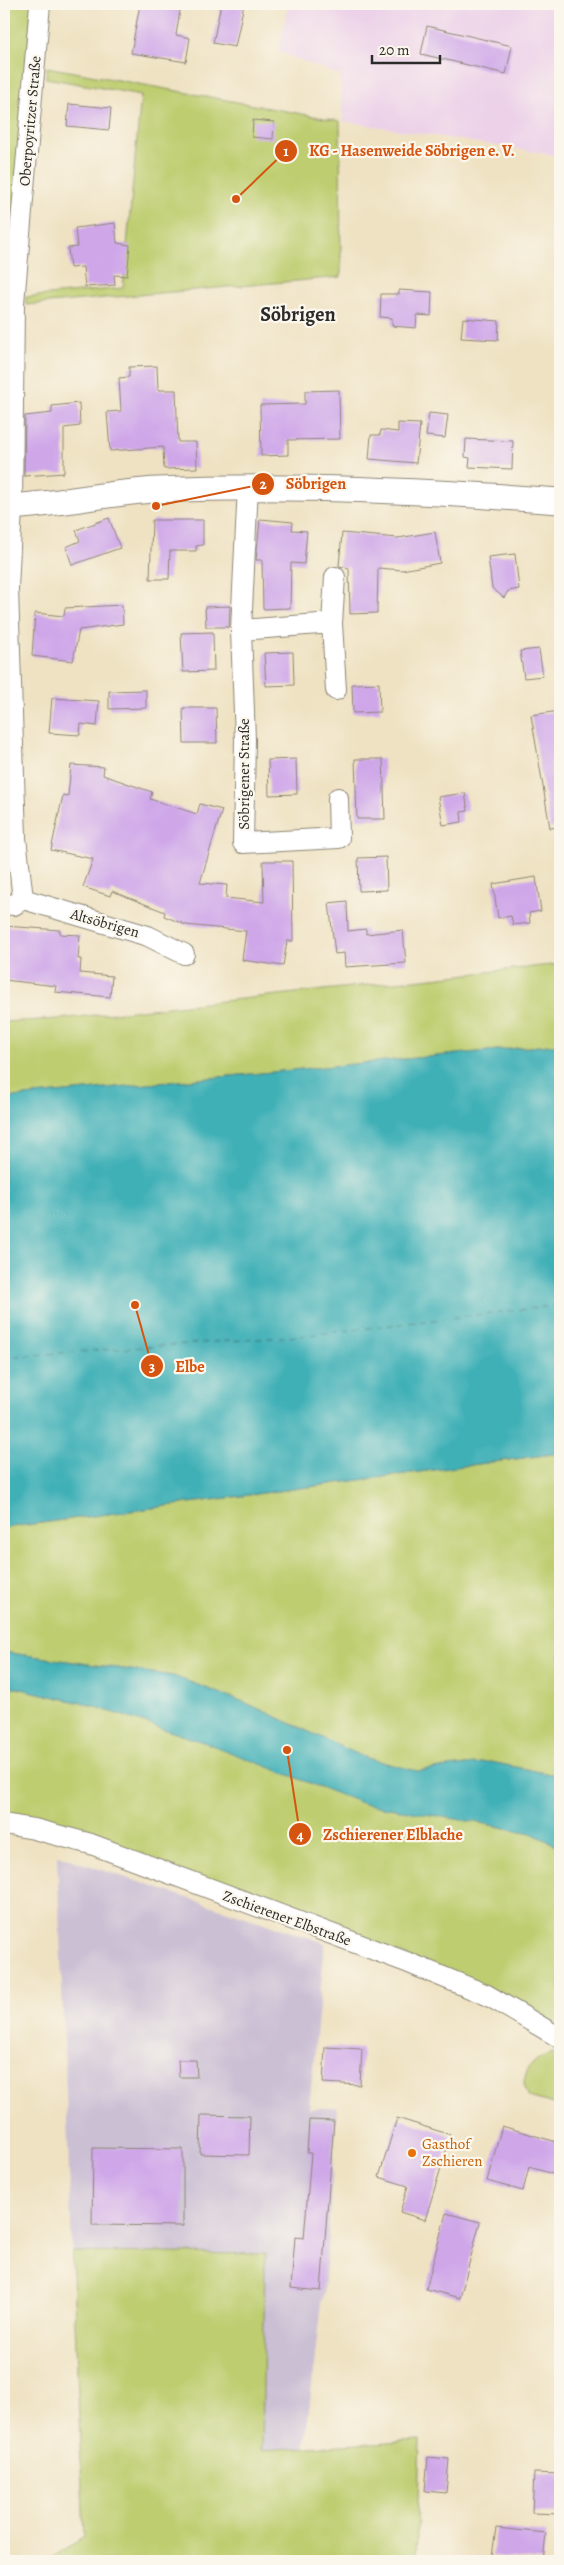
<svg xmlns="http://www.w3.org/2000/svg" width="564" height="2565" font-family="Alegreya,serif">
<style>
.built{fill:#ecd1e9}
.industrial{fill:#cbbfd4}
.green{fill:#becd70;stroke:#747c4e}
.water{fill:#3fb0b7;stroke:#356e71}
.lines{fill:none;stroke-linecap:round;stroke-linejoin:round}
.ferry{stroke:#336063;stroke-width:1;stroke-dasharray:6 5;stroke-linecap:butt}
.building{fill:#cfa7e9}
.minor-casing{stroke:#8d8676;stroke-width:22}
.tertiary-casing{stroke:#8d8676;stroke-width:27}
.minor{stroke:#fff;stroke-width:20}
.tertiary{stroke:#fff;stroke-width:25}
.food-dot{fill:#e8710a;stroke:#fbf7ec;stroke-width:2}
.labels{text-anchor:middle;stroke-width:4.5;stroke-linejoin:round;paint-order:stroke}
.street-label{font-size:15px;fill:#2b2b2b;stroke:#fbf7ec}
.food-label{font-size:15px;fill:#c56008;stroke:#fbf7ec;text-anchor:start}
.district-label{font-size:20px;font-weight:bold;fill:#2b2b2b;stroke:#fbf7ec}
.leader{fill:none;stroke:#d5540f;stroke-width:2}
.callout-dot{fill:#d5540f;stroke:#fbf7ec;stroke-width:2}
.mark-label{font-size:15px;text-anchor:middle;font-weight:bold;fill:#fff}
.callout-label{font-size:16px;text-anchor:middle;font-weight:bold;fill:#d5540f;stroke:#fbf7ec;stroke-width:4.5;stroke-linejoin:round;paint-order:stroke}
</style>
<rect width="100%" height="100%" fill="#fbf7ec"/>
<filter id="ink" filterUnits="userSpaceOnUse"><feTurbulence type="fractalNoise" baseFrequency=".02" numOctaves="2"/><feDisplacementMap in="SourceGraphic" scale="10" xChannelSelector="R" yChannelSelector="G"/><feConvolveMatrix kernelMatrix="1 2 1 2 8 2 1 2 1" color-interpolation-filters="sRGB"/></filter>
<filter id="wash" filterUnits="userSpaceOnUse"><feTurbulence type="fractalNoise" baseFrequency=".0096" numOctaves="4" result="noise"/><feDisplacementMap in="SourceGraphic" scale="20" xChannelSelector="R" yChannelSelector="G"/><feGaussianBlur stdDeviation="1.12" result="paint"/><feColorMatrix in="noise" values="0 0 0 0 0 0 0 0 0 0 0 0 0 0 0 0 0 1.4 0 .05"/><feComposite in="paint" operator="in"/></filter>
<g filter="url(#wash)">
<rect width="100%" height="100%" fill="#efe2c2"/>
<!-- built -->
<polygon class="built" points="288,4 560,4 560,156 343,121 340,75 279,52"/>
<!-- industrial -->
<polygon class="industrial" points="57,1855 325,1943 309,2109 337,2107 324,2293 321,2302 305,2447 262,2450 265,2254 72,2252"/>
<!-- green -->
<g class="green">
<polygon points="4,4 32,4 9,261 4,267"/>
<polygon points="47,67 340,121 341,277 26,305 26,297 123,288 141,95 46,78"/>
<polygon points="560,964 560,1044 4,1098 4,1022 59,1019"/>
<polygon points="560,1453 560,1776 491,1762 417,1771 366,1758 244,1702 173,1676 4,1652 4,1528"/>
<polygon points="4,1685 90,1705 206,1743 480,1823 531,1833 560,1847 560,2031 522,2003 334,1927 4,1817"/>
<path d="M560 2052V2106L529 2097C527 2093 524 2086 524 2082 526 2063 544 2053 560 2052Z"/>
<polygon points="72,2252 265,2254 262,2450 420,2440 416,2561 48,2561 84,2537"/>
</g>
<!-- water -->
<g class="water">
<polygon points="560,1044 560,1453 4,1528 4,1098"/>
<polygon points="4,1652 173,1676 244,1702 366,1758 417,1771 491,1762 560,1776 560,1847 531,1833 480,1823 364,1804 206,1743 90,1705 4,1685"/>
</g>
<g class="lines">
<!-- ferry -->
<polyline class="ferry" points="4,1357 299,1336 560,1305"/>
</g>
<g id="blocks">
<!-- building -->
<g class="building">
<polygon points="140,4 181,4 176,35 190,38 186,62 131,53"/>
<polygon points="221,4 244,4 235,47 213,43"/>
<polygon points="427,26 512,46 506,74 421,54"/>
<polygon points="69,104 111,108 109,130 67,126"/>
<polygon points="253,120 274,122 273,139 252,137"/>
<polygon points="115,223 117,243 130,245 127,276 114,275 115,285 85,287 83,267 70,268 68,248 77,247 75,228"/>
<polygon points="399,290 432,292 431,316 417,315 416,328 392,326 392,318 380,317 381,294 399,294"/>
<polygon points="463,318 499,321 498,340 461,338"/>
<polygon points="157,366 158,390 176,390 178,442 196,442 197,468 164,469 163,447 110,451 107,412 121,411 119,378 129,377 129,367"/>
<polygon points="339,390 340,439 288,440 288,455 261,456 260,405 305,404 305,391"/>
<polygon points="79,403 80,426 64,428 64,473 24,476 25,416 52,413 52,406"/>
<polygon points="429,413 448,415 445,438 426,436"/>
<polygon points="398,423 420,424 416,463 369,459 371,435 380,435 381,430 398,432"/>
<polygon points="466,439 513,441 512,469 469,467 470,458 465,457"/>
<polygon points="109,518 120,548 72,565 66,547 80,541 76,530"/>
<polygon points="260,519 293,522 292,530 307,531 304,564 291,563 290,608 263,609 262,560 256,560"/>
<polygon points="152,520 203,520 203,545 196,546 196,551 170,551 169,579 150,579"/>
<polygon points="435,532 440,563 402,570 378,568 377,613 350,614 349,568 339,566 342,533 398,538"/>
<polygon points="515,554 519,589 508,591 504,598 492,588 488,557"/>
<polygon points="122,605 123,624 79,630 73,661 32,656 35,613 64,616 65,608"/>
<polygon points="230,606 229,627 206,627 205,607"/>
<polygon points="213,632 214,671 183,672 181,633"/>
<polygon points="539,649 543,676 524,678 520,651"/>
<polygon points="293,652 294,685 266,686 264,653"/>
<polygon points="379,683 380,712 353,713 352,684"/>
<polygon points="146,690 146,708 109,709 109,691"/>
<polygon points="52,698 99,701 97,726 81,724 80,735 49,733"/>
<polygon points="183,708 216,708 217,743 184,743"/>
<polygon points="560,711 560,827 550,828 531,715"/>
<polygon points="296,759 297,794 269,795 268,760"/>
<polygon points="355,759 383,759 385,819 357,819"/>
<polygon points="71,765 104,767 103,775 152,792 150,799 197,814 200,804 222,810 200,883 227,885 226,898 264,902 263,861 292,861 293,941 287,941 283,966 242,960 246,931 186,925 164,916 165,912 112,891 110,896 83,887 93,859 51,850 63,795 68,796"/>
<polygon points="465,793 468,811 461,812 462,822 443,825 438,797"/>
<polygon points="386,857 387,890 359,891 358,858"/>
<polygon points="536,877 541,911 529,913 530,923 513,925 511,916 498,918 493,884"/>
<polygon points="347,901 348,931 366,929 366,934 403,930 406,963 345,967 344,953 335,954 329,903"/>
<polygon points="4,926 60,930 60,934 80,935 78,959 81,959 80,973 112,976 110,997 55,992 56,986 4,980"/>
<polygon points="325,2047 362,2049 360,2085 323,2083"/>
<polygon points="178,2060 196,2060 197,2077 179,2077"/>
<polygon points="201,2115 250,2116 249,2155 200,2154"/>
<polygon points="397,2118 451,2135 425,2220 400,2212 408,2186 379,2177"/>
<polygon points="309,2120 334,2121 321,2291 291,2288 295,2237 304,2238 311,2153 307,2153"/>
<polygon points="502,2126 560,2143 560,2176 529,2167 523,2191 487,2181"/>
<polygon points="93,2148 183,2149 183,2226 92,2225"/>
<polygon points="446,2213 480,2222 460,2298 426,2289"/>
<polygon points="428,2457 449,2459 446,2493 425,2491"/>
<polygon points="534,2473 560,2474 560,2514 532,2513"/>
<polygon points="496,2528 546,2533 543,2561 492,2556"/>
</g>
</g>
</g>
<g filter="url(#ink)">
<use href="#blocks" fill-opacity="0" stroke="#8d8676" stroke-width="1"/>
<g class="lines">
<!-- minor casing -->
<g class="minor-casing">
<g id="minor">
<polyline points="248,486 241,630 245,740 243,843 339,838 338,798"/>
<polyline points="332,623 335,577"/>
<polyline points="241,630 332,623 336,690"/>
<polyline points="16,838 8,589 12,507 14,303 40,4"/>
<polyline points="4,841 16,838 23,899"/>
<polyline points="23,899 148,936 184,954"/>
<polyline points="4,904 14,905 23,899"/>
<polyline points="4,1824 34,1829 91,1844 409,1963 487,1995 560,2038"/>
</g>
</g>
<!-- tertiary casing -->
<g class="tertiary-casing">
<path id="tertiary" d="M4 507C55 506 107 492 158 490 293 484 426 491 560 501"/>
</g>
<!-- minor -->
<use href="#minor" class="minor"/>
<!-- tertiary -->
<use href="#tertiary" class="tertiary"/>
</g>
</g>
<!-- markers -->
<circle class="food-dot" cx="412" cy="2153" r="5"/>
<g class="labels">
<!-- street labels -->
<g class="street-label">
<text transform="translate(30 121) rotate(-85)" y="5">Oberpoyritzer Straße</text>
<text transform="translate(244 774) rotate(-90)" y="5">Söbrigener Straße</text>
<text transform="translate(105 923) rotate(16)" y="5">Altsöbrigen</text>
<text transform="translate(287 1918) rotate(20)" y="5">Zschierener Elbstraße</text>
</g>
<!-- food labels -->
<g class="food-label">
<text x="422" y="2149">Gasthof<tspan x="422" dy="17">Zschieren</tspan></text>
</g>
<!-- district labels -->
<g class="district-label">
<text x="298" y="321">Söbrigen</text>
</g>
</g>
<!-- callouts -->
<path class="leader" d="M236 199L286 151M156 506L263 484M135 1305L152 1366M287 1750L300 1834"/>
<g class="callout-dot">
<circle cx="236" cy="199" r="5"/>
<circle cx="156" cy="506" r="5"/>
<circle cx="135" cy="1305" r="5"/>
<circle cx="287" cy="1750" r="5"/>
<circle cx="286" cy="151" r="12"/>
<circle cx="263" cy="484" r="12"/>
<circle cx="152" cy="1366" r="12"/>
<circle cx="300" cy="1834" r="12"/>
</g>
<g class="mark-label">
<text x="286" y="156">1</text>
<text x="263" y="489">2</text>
<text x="152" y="1372">3</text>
<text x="300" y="1840">4</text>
</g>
<g class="callout-label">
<text x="412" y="156">KG - Hasenweide Söbrigen e. V.</text>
<text x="316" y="489">Söbrigen</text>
<text x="190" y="1372">Elbe</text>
<text x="393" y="1840">Zschierener Elblache</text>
</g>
<!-- margin -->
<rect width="564" height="2565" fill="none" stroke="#fbf7ec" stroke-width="20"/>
<!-- scale -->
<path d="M372 55v8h68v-8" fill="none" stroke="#2b2b2b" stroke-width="2.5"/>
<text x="379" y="55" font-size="15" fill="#2b2b2b" stroke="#fbf7ec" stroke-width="4" paint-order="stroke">20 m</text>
</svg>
